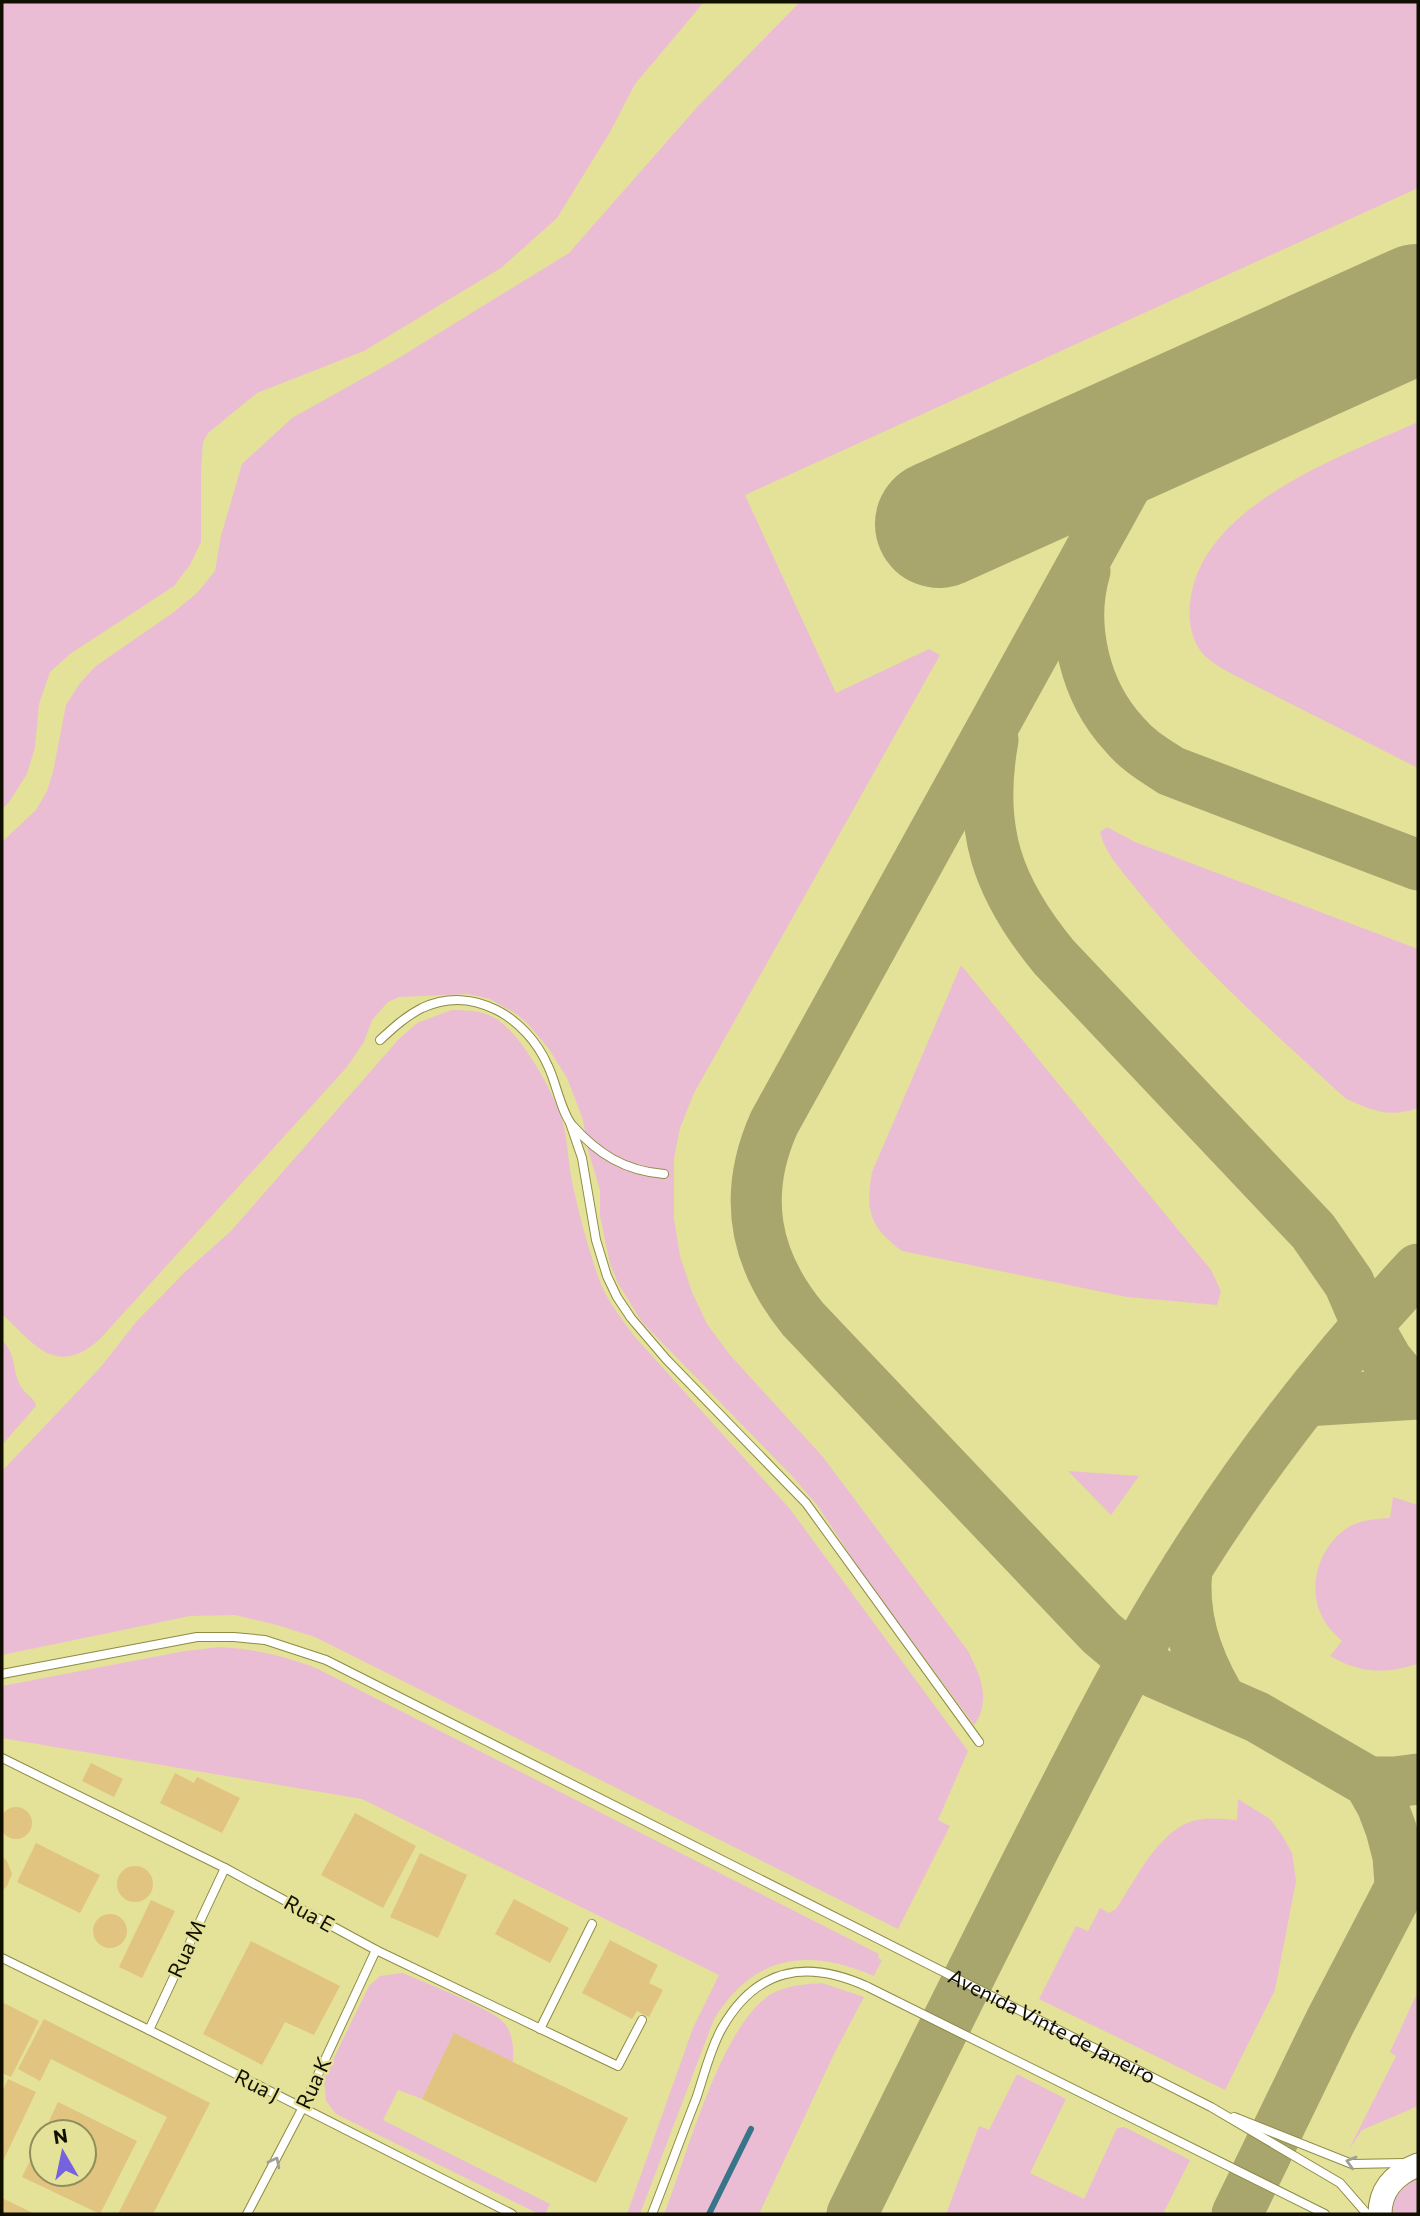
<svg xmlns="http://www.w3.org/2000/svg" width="1420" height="2216" font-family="Commissioner,sans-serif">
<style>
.green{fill:#ebbdd5}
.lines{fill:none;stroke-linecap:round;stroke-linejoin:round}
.stream{stroke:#387588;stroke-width:6}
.taxiway{stroke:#a8a56d;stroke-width:51}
.runway{stroke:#a8a56d;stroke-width:128}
.building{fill:#e2c481}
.lane-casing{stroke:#8e8b45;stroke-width:10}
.secondary-casing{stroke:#8e8b45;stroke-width:25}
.lane{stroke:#fff;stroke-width:8}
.secondary{stroke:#fff;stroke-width:23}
.oneway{stroke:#a09f99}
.labels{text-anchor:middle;stroke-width:5;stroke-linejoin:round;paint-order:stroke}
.street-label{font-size:21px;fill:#110f00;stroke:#e4e199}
</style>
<rect width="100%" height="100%" fill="#e4e199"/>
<!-- green -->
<g class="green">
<polygon points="2,2 704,2 635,84 610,132 557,218 501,268 364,351 257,393 208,433 203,442 201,471 201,542 190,565 174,586 70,654 50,672 39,704 35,747 27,774 9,802 2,809"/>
<path d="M800 2H1418V188L745 495 836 693 929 649 940 655 694 1093 680 1128 674 1158V1219L680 1256 692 1292 707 1324 730 1355 823 1457 968 1651C980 1675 992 1700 974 1725L862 1573 817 1505 792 1476 642 1322 619 1285 610 1264 600 1216V1190L588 1150 583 1120 574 1096 567 1078 549 1049 528 1024 518 1015 490 999 468 994 399 997 388 1002 372 1020 364 1042 347 1067 100 1339C56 1378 35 1345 2 1314V842L36 810 47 791 53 772 66 705 80 683 96 666 174 612 197 593 215 571 221 536 242 464 292 418 392 362 569 253 699 105Z"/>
<path d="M1418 422V768L1232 674C1223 669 1212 663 1205 656 1189 640 1187 613 1192 591 1212 501 1343 456 1418 422Z"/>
<path d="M1107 827 1135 842 1418 949V1108C1389 1118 1372 1111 1345 1098 1272 1031 1200 968 1137 890 1123 872 1105 854 1100 832Z"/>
<path d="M961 965 1211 1270 1221 1291 1217 1305 1127 1297 902 1251C870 1227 865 1212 872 1172Z"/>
<path d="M452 1010C468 1010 485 1011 498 1020 523 1037 555 1094 563 1123 568 1142 568 1162 572 1181 578 1212 587 1243 597 1274 605 1298 620 1317 635 1337L790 1509 968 1751 938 1820 950 1826 898 1929 315 1637 277 1625 235 1615 190 1616 2 1655V1471L100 1368 136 1322 186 1271 231 1231 398 1040 417 1023Z"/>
<path d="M2 1340C18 1356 11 1372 22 1388 27 1396 34 1397 36 1406L2 1445Z"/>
<polygon points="1068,1471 1139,1476 1111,1515"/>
<path d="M1393 1497 1418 1505V1664C1383 1674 1363 1674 1330 1656L1342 1641C1337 1636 1331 1631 1327 1625 1305 1594 1316 1549 1347 1528 1360 1520 1375 1519 1390 1518Z"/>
<path d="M220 1647C255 1649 285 1656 318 1669L879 1954 878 1958 882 1960 874 1976C807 1947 754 1955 714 2019L640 2214H627L693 2028 719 1975 362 1799 2 1738V1686L185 1651Z"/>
<path d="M1238 1799 1270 1819 1282 1835 1292 1853 1296 1881 1275 1990 1225 2090 1039 1999 1076 1926 1088 1931 1100 1908 1109 1913 1116 1909C1135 1881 1158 1831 1193 1821 1207 1817 1223 1819 1237 1820Z"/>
<path d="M403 1973C423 1982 495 2009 506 2025 513 2035 514 2050 513 2062L454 2034 422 2099 398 2090 383 2120 550 2204 545 2214H539L336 2114 326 2101 324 2078 369 1986 380 1976Z"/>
<path d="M822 1983 864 1997 834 2054 759 2214H664C686 2160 722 2018 775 1992 791 1985 806 1984 822 1983Z"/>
<polygon points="1418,1991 1418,2106 1362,2130 1348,2151 1396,2056 1390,2052"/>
<polygon points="1017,2074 1066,2099 1030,2173 1084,2199 1117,2128 1124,2127 1190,2160 1163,2214 946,2214 979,2126 989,2130"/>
<polygon points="1418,2176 1418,2214 1390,2214 1395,2196"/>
</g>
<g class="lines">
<!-- stream -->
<polyline class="stream" points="709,2214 751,2129"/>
<!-- taxiway -->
<g class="taxiway">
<path d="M1354 337 1182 423 1157 445 1129 480 774 1123C742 1195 754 1259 803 1319L1101 1633 1132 1659 1156 1673 1257 1717 1369 1782 1382 1805 1391 1829 1398 1856 1400 1884"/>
<path d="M1085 571C1069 626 1085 692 1124 734 1137 750 1154 760 1171 771L1418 865"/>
<path d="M993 740C977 829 997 888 1054 957L1313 1231 1349 1283 1367 1325 1387 1360 1401 1377 1418 1392"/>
<polyline points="1305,1401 1418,1394"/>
<path d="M1187 1568C1182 1614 1195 1655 1218 1695"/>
<polyline points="1369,1782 1395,1782 1418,1779"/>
<path d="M852 2214C915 2086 978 1958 1043 1831 1089 1742 1133 1653 1187 1568 1254 1461 1332 1361 1418 1269"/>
<polyline points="1237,2214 1330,2022 1417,1855"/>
</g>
<!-- runway -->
<polyline class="runway" points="939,524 1418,308"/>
</g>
<!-- building -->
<g class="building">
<polygon points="91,1763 123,1779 114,1797 82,1781"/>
<polygon points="175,1773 194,1783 197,1777 240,1798 222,1833 160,1803"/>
<circle cx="16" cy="1823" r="16"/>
<polygon points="355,1813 416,1846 383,1908 321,1875"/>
<polygon points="36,1843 100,1875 80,1913 17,1882"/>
<polygon points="420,1853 467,1875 438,1938 390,1917"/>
<polygon points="2,1856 7,1861 12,1874 7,1886 2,1891"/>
<circle cx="135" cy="1884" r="18"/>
<polygon points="514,1899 569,1928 550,1963 495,1934"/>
<polygon points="151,1900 175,1911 142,1978 119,1967"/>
<circle cx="110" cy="1931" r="17"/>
<polygon points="610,1940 658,1965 649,1983 663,1990 649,2017 637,2011 632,2019 582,1993"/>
<polygon points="251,1941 340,1986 314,2035 285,2022 262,2065 203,2034"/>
<polygon points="2,2002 39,2021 11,2077 2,2073"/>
<polygon points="44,2019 210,2103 153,2214 118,2214 167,2117 51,2059 40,2081 18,2069"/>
<polygon points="454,2033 628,2118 596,2183 422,2099"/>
<polygon points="8,2079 36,2092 2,2163 2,2092"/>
<polygon points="58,2102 137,2141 100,2214 22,2177 42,2136 42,2174 84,2174 84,2132 44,2132"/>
<polygon points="2,2198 35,2214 2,2214"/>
</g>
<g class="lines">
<!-- lane casing -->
<g class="lane-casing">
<g id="lane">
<path d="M380 1040C393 1028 406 1016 422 1008 474 984 527 1018 548 1066 556 1082 561 1112 572 1125 598 1154 625 1171 664 1174"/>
<polyline points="570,1123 582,1158 596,1240 607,1276 617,1297 631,1318 666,1359 806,1503 979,1742"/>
<path id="s1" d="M2 1674 197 1637H234L265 1640 326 1660 1211 2107 1340 2183 1367 2214"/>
<polyline points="2,1758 225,1868 376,1950 618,2066 642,2020"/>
<polyline points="2,1958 149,2030 512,2214"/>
<polyline points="540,2029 592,1924"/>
<polyline points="149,2030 225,1868"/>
<polyline points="1234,2117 1352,2164 1405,2163"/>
<polyline points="247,2214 302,2109 376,1950"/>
<path d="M652 2214C667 2176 681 2137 696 2099 704 2076 710 2049 722 2028 757 1967 807 1959 868 1987L1325 2214"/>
</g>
</g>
<!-- secondary casing -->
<g class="secondary-casing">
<path id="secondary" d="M1380 2214C1380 2189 1395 2174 1418 2165"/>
</g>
<!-- lane -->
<use href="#lane" class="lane"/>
<!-- secondary -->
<use href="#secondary" class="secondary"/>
</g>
<!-- one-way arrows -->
<defs><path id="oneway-chevron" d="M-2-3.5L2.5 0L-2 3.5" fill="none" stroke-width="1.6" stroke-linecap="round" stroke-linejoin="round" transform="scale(1.75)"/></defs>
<g class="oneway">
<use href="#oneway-chevron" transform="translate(275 2162) rotate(-63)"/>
<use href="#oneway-chevron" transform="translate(1351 2162) rotate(-164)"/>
</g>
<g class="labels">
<!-- street labels -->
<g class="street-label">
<text transform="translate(309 1914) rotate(29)" y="7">Rua E</text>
<text transform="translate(187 1949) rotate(-65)" y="7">Rua M</text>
<text dy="7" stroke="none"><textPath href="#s1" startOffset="1144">Avenida Vinte de Janeiro</textPath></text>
<text transform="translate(314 2083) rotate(-65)" y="7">Rua K</text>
<text transform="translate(257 2086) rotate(27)" y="7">Rua J</text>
</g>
</g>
<!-- border -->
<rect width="1420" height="2216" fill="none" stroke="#110f00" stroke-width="7"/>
<!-- north arrow -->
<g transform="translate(63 2153) rotate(351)"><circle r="33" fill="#e4e199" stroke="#908d5c" stroke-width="2"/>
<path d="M0-5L12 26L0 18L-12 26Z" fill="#7562dc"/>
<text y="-10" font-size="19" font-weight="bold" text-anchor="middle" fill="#110f00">N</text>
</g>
</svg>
